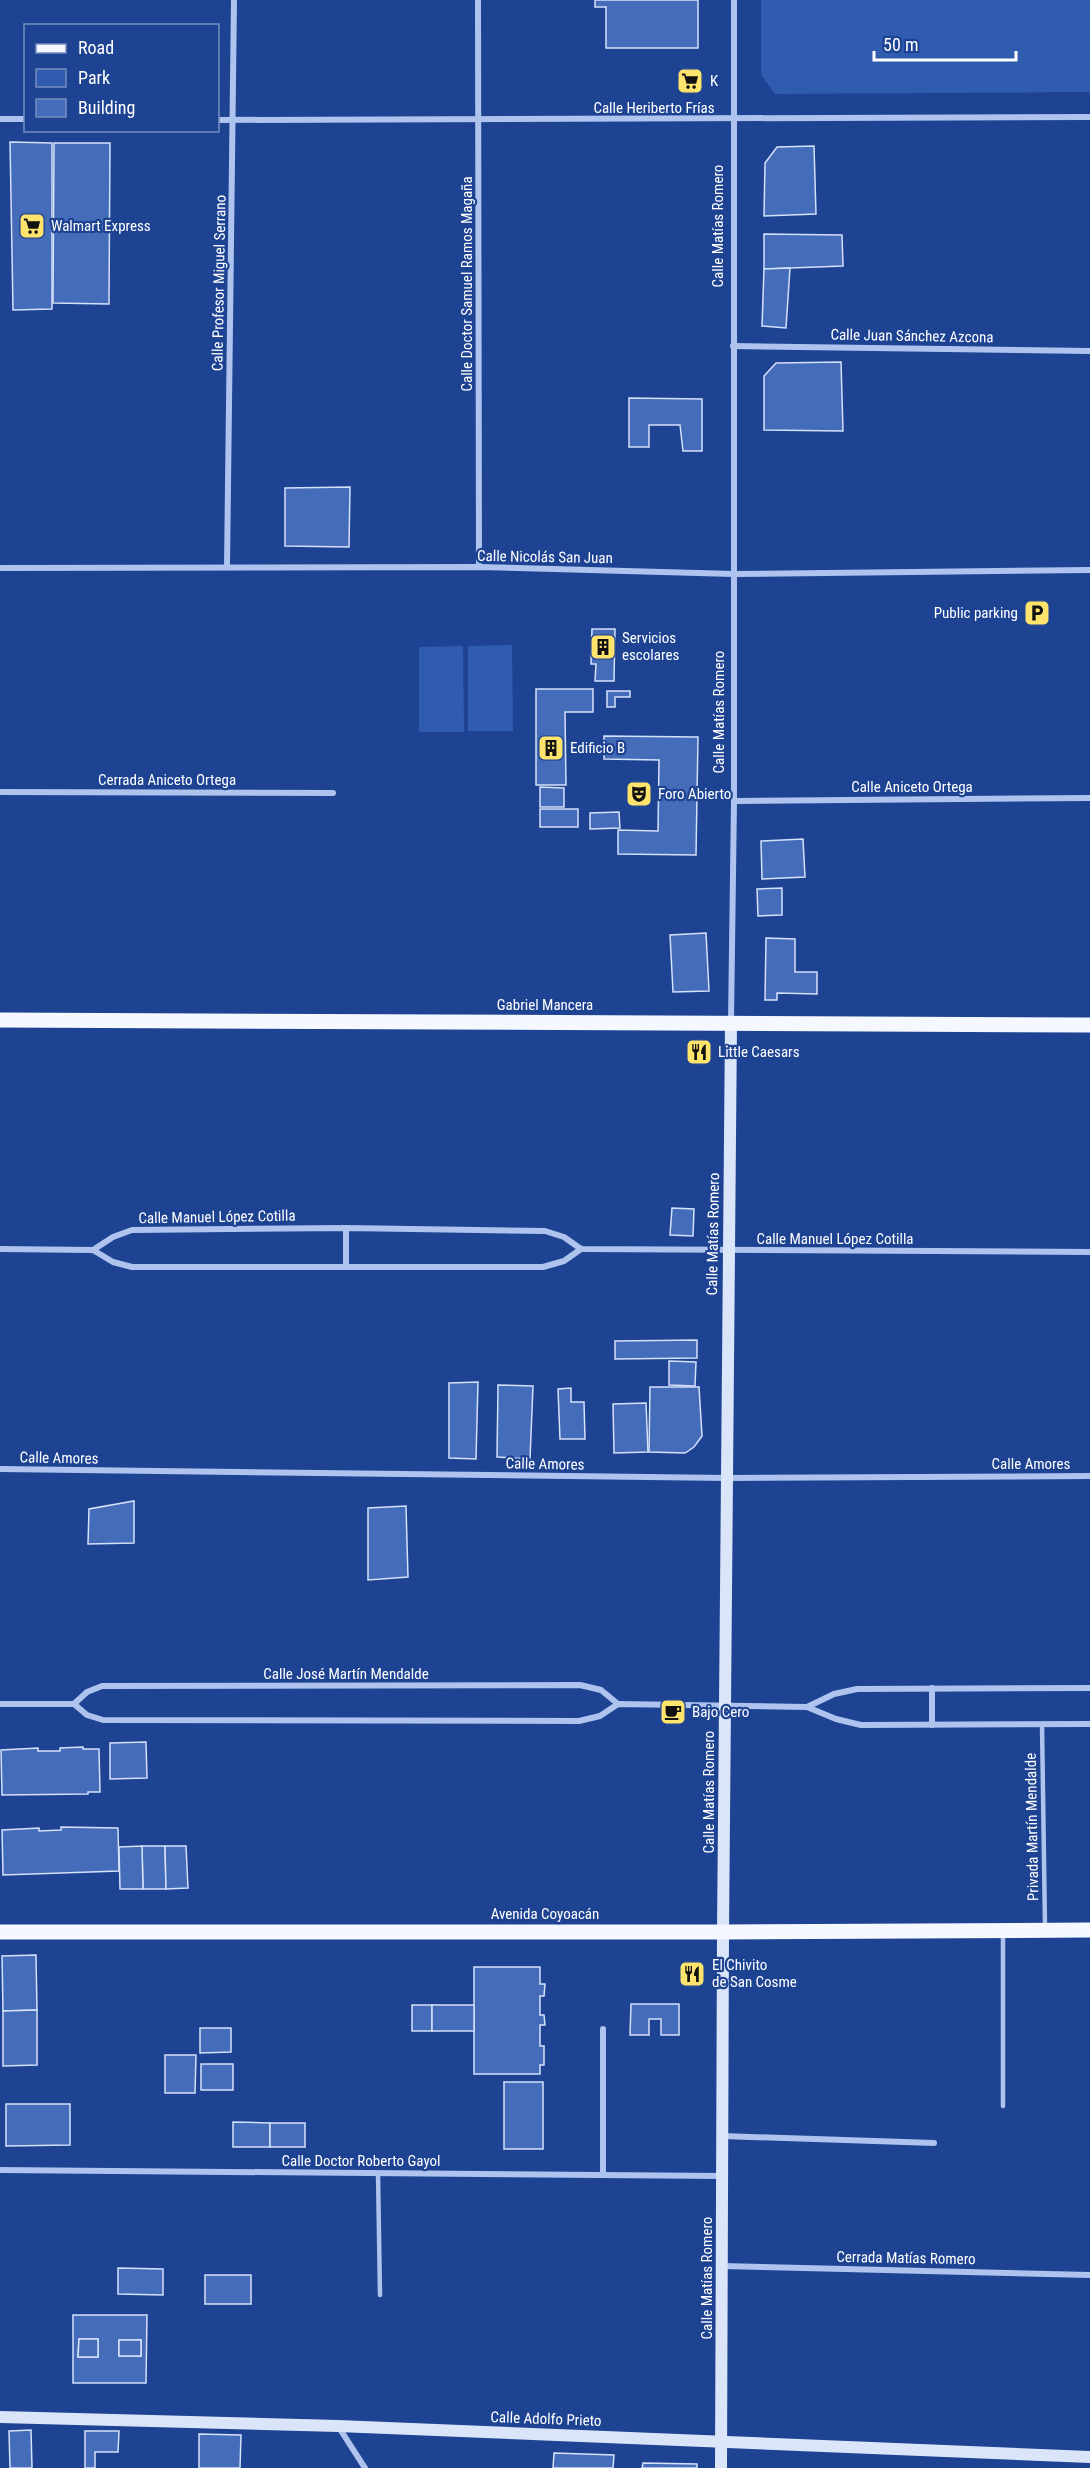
<svg xmlns="http://www.w3.org/2000/svg" width="1090" height="2468" font-family="'Roboto Condensed',sans-serif">
<style>
.green{fill:#305cb0}
.building{fill:#456cb9;stroke:#d4e1fa;stroke-width:1.5;fill-rule:evenodd}
.lines{fill:none;stroke-linecap:round;stroke-linejoin:round}
.lane{stroke:#aec4ee;stroke-width:4.5}
.street{stroke:#aec4ee;stroke-width:6}
.secondary{stroke:#dbe5fa;stroke-width:12}
.primary{stroke:#f5f8ff;stroke-width:15}
.labels{text-anchor:middle;stroke-width:4.5;stroke-linejoin:round;paint-order:stroke}
.poi-label{font-size:15px;fill:#fff;stroke:#1d4392;text-anchor:start}
.street-label{font-size:15px;fill:#fff;stroke:#1d4392}
</style>
<rect width="100%" height="100%" fill="#1d4392"/>
<!-- green -->
<g class="green">
<polygon points="761,0 1090,0 1090,92 775,94 761,75"/>
<polygon points="512,645 513,731 468,731 468,646"/>
<polygon points="463,646 464,732 419,732 419,647"/>
</g>
<!-- building -->
<g class="building">
<polygon points="595,0 698,0 698,48 606,48 606,7 595,7"/>
<polygon points="10,142 52,143 52,309 13,310"/>
<polygon points="54,143 110,143 109,304 53,303"/>
<polygon points="814,146 816,214 764,216 765,163 777,147"/>
<polygon points="764,234 842,235 843,266 764,269"/>
<polygon points="790,268 786,328 762,326 764,269"/>
<polygon points="841,362 843,431 764,430 764,376 776,363"/>
<polygon points="629,398 702,399 702,451 683,451 680,425 649,425 649,447 629,447"/>
<polygon points="350,487 349,547 285,546 285,488"/>
<polygon points="592,629 615,629 614,681 595,681 596,664 591,664"/>
<polygon points="536,689 593,689 593,712 565,712 566,785 536,785"/>
<polygon points="607,691 630,691 630,697 615,697 615,707 607,707"/>
<polygon points="604,736 698,737 696,855 618,854 618,830 658,831 659,760 604,759"/>
<polygon points="540,787 564,788 564,807 540,807"/>
<rect x="540" y="809" width="38" height="18"/>
<polygon points="619,812 620,828 590,829 590,813"/>
<polygon points="803,839 805,877 762,879 761,841"/>
<polygon points="782,888 782,915 758,916 757,889"/>
<polygon points="706,933 709,991 673,992 670,935"/>
<polygon points="766,938 795,939 795,972 817,972 817,994 777,993 777,1000 765,1000"/>
<polygon points="672,1208 694,1209 693,1236 670,1235"/>
<polygon points="697,1340 697,1358 615,1359 615,1341"/>
<polygon points="669,1361 696,1362 695,1386 669,1385"/>
<polygon points="478,1382 476,1459 449,1458 449,1383"/>
<polygon points="498,1385 533,1386 530,1459 497,1457"/>
<polygon points="650,1387 699,1387 702,1436 694,1447 685,1453 649,1452"/>
<polygon points="571,1388 571,1402 584,1402 585,1439 560,1439 558,1389"/>
<polygon points="646,1403 648,1452 614,1453 613,1404"/>
<polygon points="134,1501 134,1543 88,1544 89,1509"/>
<polygon points="406,1506 408,1577 368,1580 368,1508"/>
<polygon points="146,1742 147,1778 110,1779 110,1743"/>
<polygon points="83,1747 83,1749 99,1749 100,1792 88,1792 88,1794 2,1795 1,1750 38,1748 38,1751 60,1751 60,1748"/>
<polygon points="61,1827 118,1828 119,1871 3,1875 2,1830 39,1828 39,1831 61,1830"/>
<polygon points="142,1846 165,1846 166,1889 143,1889"/>
<polygon points="142,1846 143,1889 120,1889 119,1847"/>
<polygon points="165,1846 186,1846 188,1888 166,1889"/>
<polygon points="36,1955 37,2010 3,2011 2,1956"/>
<polygon points="474,1967 540,1967 540,1984 545,1984 544,1996 540,1996 540,2015 544,2015 545,2025 540,2025 540,2046 544,2046 544,2065 540,2065 540,2074 474,2074"/>
<polygon points="631,2004 679,2004 679,2035 661,2035 661,2019 649,2019 649,2035 630,2035"/>
<rect x="412" y="2005" width="20" height="26"/>
<rect x="432" y="2005" width="42" height="26"/>
<polygon points="37,2010 37,2065 3,2066 3,2011"/>
<polygon points="200,2028 231,2028 231,2052 200,2053"/>
<polygon points="165,2055 196,2055 195,2093 165,2093"/>
<rect x="201" y="2064" width="32" height="26"/>
<rect x="504" y="2082" width="39" height="67"/>
<polygon points="6,2104 70,2104 70,2145 6,2146"/>
<polygon points="233,2122 270,2123 270,2147 233,2147"/>
<rect x="270" y="2123" width="35" height="24"/>
<polygon points="118,2268 163,2269 163,2295 118,2294"/>
<rect x="205" y="2275" width="46" height="29"/>
<path d="M73 2315H147L146 2383H73ZM79 2339H98V2357H78ZM119 2340H141V2356H119Z"/>
<polygon points="79,2339 98,2339 98,2357 78,2357"/>
<rect x="119" y="2340" width="22" height="16"/>
<polygon points="31,2430 32,2468 10,2468 9,2431"/>
<polygon points="85,2431 119,2431 118,2452 95,2452 95,2468 85,2468"/>
<polygon points="199,2434 241,2435 240,2468 199,2468"/>
<polygon points="554,2453 614,2455 613,2468 553,2468"/>
<polygon points="643,2463 697,2464 697,2468 642,2468"/>
</g>
<g class="lines">
<!-- lane -->
<g class="lane">
<polyline points="1042,1724 1045,1927"/>
<polyline points="1003,2106 1003,1933"/>
<polyline points="378,2173 380,2295"/>
</g>
<!-- street -->
<g class="street">
<polyline points="478,0 479,567"/>
<polyline points="0,119 26,119"/>
<polyline points="218,120 1090,117"/>
<polyline points="733,346 1090,351"/>
<polyline points="227,567 234,0"/>
<polyline points="0,568 479,567 734,574 1090,570"/>
<polyline points="0,792 333,793"/>
<polyline points="734,801 1090,798"/>
<polyline points="731,1022 734,801 734,0"/>
<polyline points="346,1228 346,1267"/>
<polyline points="0,1249 93,1250 113,1262 132,1267 543,1267 564,1261 581,1249"/>
<polyline points="93,1250 113,1237 132,1230 346,1228 545,1231 564,1237 581,1249 1090,1252"/>
<polyline points="0,1469 727,1478 1090,1476"/>
<polyline points="932,1688 932,1725"/>
<polyline points="0,1704 74,1704 87,1692 102,1686 580,1685 601,1690 618,1704"/>
<polyline points="74,1704 87,1715 103,1720 579,1721 600,1716 618,1704 807,1707 836,1719 861,1725 1090,1724"/>
<polyline points="807,1707 834,1694 857,1689 1090,1688"/>
<polyline points="722,2136 934,2143"/>
<polyline points="0,2170 722,2176"/>
<polyline points="603,2175 603,2029"/>
<polyline points="722,2266 1090,2275"/>
<polyline points="338,2426 365,2468"/>
</g>
<!-- secondary -->
<g class="secondary">
<polyline points="0,2417 338,2426 1090,2457"/>
<polyline points="721,2468 723,1932 731,1024"/>
</g>
<!-- primary -->
<g class="primary">
<polyline points="0,1020 1090,1025"/>
<polyline points="0,1932 723,1932 1090,1930"/>
</g>
</g>
<!-- icons -->
<defs>
<g id="supermarket-square" transform="scale(1.35)"><rect x="-9" y="-9" width="18" height="18" rx="4" fill="#fee46c" stroke="#1d4392"/><path d="M-6-5.5h2.5l.6 2H6L4.5 2H-2.5L-4.4-4H-6ZM-1.5 3.2a1.3 1.3 0 1 0 .1 0ZM3 3.2a1.3 1.3 0 1 0 .1 0Z" fill="#111"/></g>
<g id="parking-square" transform="scale(1.35)"><rect x="-9" y="-9" width="18" height="18" rx="4" fill="#fee46c" stroke="#1d4392"/><path d="M-3.5-5.5H1a3.5 3.5 0 0 1 0 7H-1V5.5H-3.5ZM-1-3.4V-.6H.8a1.4 1.4 0 0 0 0-2.8Z" fill="#111"/></g>
<g id="building-square" transform="scale(1.35)"><rect x="-9" y="-9" width="18" height="18" rx="4" fill="#fee46c" stroke="#1d4392"/><path d="M-4-6H4V6H1V3H-1V6H-4ZM-2.5-4.3h1.7v1.8h-1.7ZM.8-4.3h1.7v1.8H.8ZM-2.5-1h1.7V.8h-1.7ZM.8-1h1.7V.8H.8Z" fill="#111"/></g>
<g id="theatre-square" transform="scale(1.35)"><rect x="-9" y="-9" width="18" height="18" rx="4" fill="#fee46c" stroke="#1d4392"/><path d="M-5-5.5Q0-4 5-5.5V0Q5 5 0 6Q-5 5-5 0ZM-3.3-2.5H-1v1.5H-3.3ZM1-2.5H3.3v1.5H1ZM-2.8 1Q0 5.5 2.8 1Z" fill="#111"/></g>
<g id="restaurant-square" transform="scale(1.35)"><rect x="-9" y="-9" width="18" height="18" rx="4" fill="#fee46c" stroke="#1d4392"/><path d="M-5-6h1v4h1v-4h1v4h1v-4h1v5L-1.5 .5V6h-2V.5L-5-1ZM5-6V6H3V1.5H1.5Q1.5-4 5-6Z" fill="#111"/></g>
<g id="cafe-square" transform="scale(1.35)"><rect x="-9" y="-9" width="18" height="18" rx="4" fill="#fee46c" stroke="#1d4392"/><path d="M-5.5-4.5H6V0H3Q3 3.5 0 3.5H-2.5Q-5.5 3.5-5.5 0ZM3-3.2v2h1.7v-2ZM-6 4.5H4V6H-6Z" fill="#111"/></g>
</defs>
<g fill-rule="evenodd">
<use href="#supermarket-square" x="690" y="81"/>
<use href="#supermarket-square" x="32" y="226"/>
<use href="#parking-square" x="1037" y="613"/>
<use href="#building-square" x="603" y="647"/>
<use href="#building-square" x="551" y="748"/>
<use href="#theatre-square" x="639" y="794"/>
<use href="#restaurant-square" x="699" y="1052"/>
<use href="#cafe-square" x="673" y="1712"/>
<use href="#restaurant-square" x="692" y="1974"/>
</g>
<g class="labels">
<!-- poi labels -->
<g class="poi-label">
<text x="710" y="86">K</text>
<text x="51" y="231">Walmart Express</text>
<text x="1018" y="618" text-anchor="end">Public parking</text>
<text x="622" y="643">Servicios<tspan x="622" dy="17">escolares</tspan></text>
<text x="570" y="753">Edificio B</text>
<text x="658" y="799">Foro Abierto</text>
<text x="718" y="1057">Little Caesars</text>
<text x="692" y="1717">Bajo Cero</text>
<text x="712" y="1970">El Chivito<tspan x="712" dy="17">de San Cosme</tspan></text>
</g>
<!-- street labels -->
<g class="street-label">
<text x="654" y="113">Calle Heriberto Frías</text>
<text transform="translate(718 226) rotate(-90)" y="5">Calle Matías Romero</text>
<text transform="translate(219 283) rotate(-89)" y="5">Calle Profesor Miguel Serrano</text>
<text transform="translate(467 284) rotate(-90)" y="5">Calle Doctor Samuel Ramos Magaña</text>
<text transform="translate(912 336) rotate(1)" y="5">Calle Juan Sánchez Azcona</text>
<text transform="translate(545 557) rotate(1)" y="5">Calle Nicolás San Juan</text>
<text transform="translate(719 712) rotate(-90)" y="5">Calle Matías Romero</text>
<text x="167" y="785">Cerrada Aniceto Ortega</text>
<text x="912" y="792">Calle Aniceto Ortega</text>
<text x="545" y="1010">Gabriel Mancera</text>
<text transform="translate(217 1217) rotate(-1)" y="5">Calle Manuel López Cotilla</text>
<text transform="translate(713 1234) rotate(-89)" y="5">Calle Matías Romero</text>
<text x="835" y="1244">Calle Manuel López Cotilla</text>
<text transform="translate(59 1458) rotate(1)" y="5">Calle Amores</text>
<text transform="translate(545 1464) rotate(1)" y="5">Calle Amores</text>
<text x="1031" y="1469">Calle Amores</text>
<text x="346" y="1679">Calle José Martín Mendalde</text>
<text transform="translate(709 1792) rotate(-90)" y="5">Calle Matías Romero</text>
<text transform="translate(1032 1827) rotate(-91)" y="5">Privada Martín Mendalde</text>
<text x="545" y="1919">Avenida Coyoacán</text>
<text x="361" y="2166">Calle Doctor Roberto Gayol</text>
<text transform="translate(906 2258) rotate(1)" y="5">Cerrada Matías Romero</text>
<text transform="translate(707 2278) rotate(-90)" y="5">Calle Matías Romero</text>
<text transform="translate(546 2419) rotate(2)" y="5">Calle Adolfo Prieto</text>
</g>
</g>
<!-- legend -->
<rect x="24" y="24" width="195" height="108" fill="#1d4392" stroke="#778ebe" stroke-width="1.5"/>
<rect x="36" y="44" width="30" height="9" fill="#f5f8ff" stroke="#778ebe" stroke-width="1.5"/>
<text x="78" y="54" font-size="18" fill="#ffffff">Road</text>
<rect x="36" y="69" width="30" height="18" fill="#305cb0" stroke="#778ebe" stroke-width="1.5"/>
<text x="78" y="84" font-size="18" fill="#ffffff">Park</text>
<rect x="36" y="99" width="30" height="18" fill="#456cb9" stroke="#778ebe" stroke-width="1.5"/>
<text x="78" y="114" font-size="18" fill="#ffffff">Building</text>
<!-- scale -->
<path d="M874 51v9h142v-9" fill="none" stroke="#ffffff" stroke-width="3"/>
<text x="883" y="51" font-size="18" fill="#ffffff" stroke="#1d4392" stroke-width="4.5" paint-order="stroke">50 m</text>
</svg>
